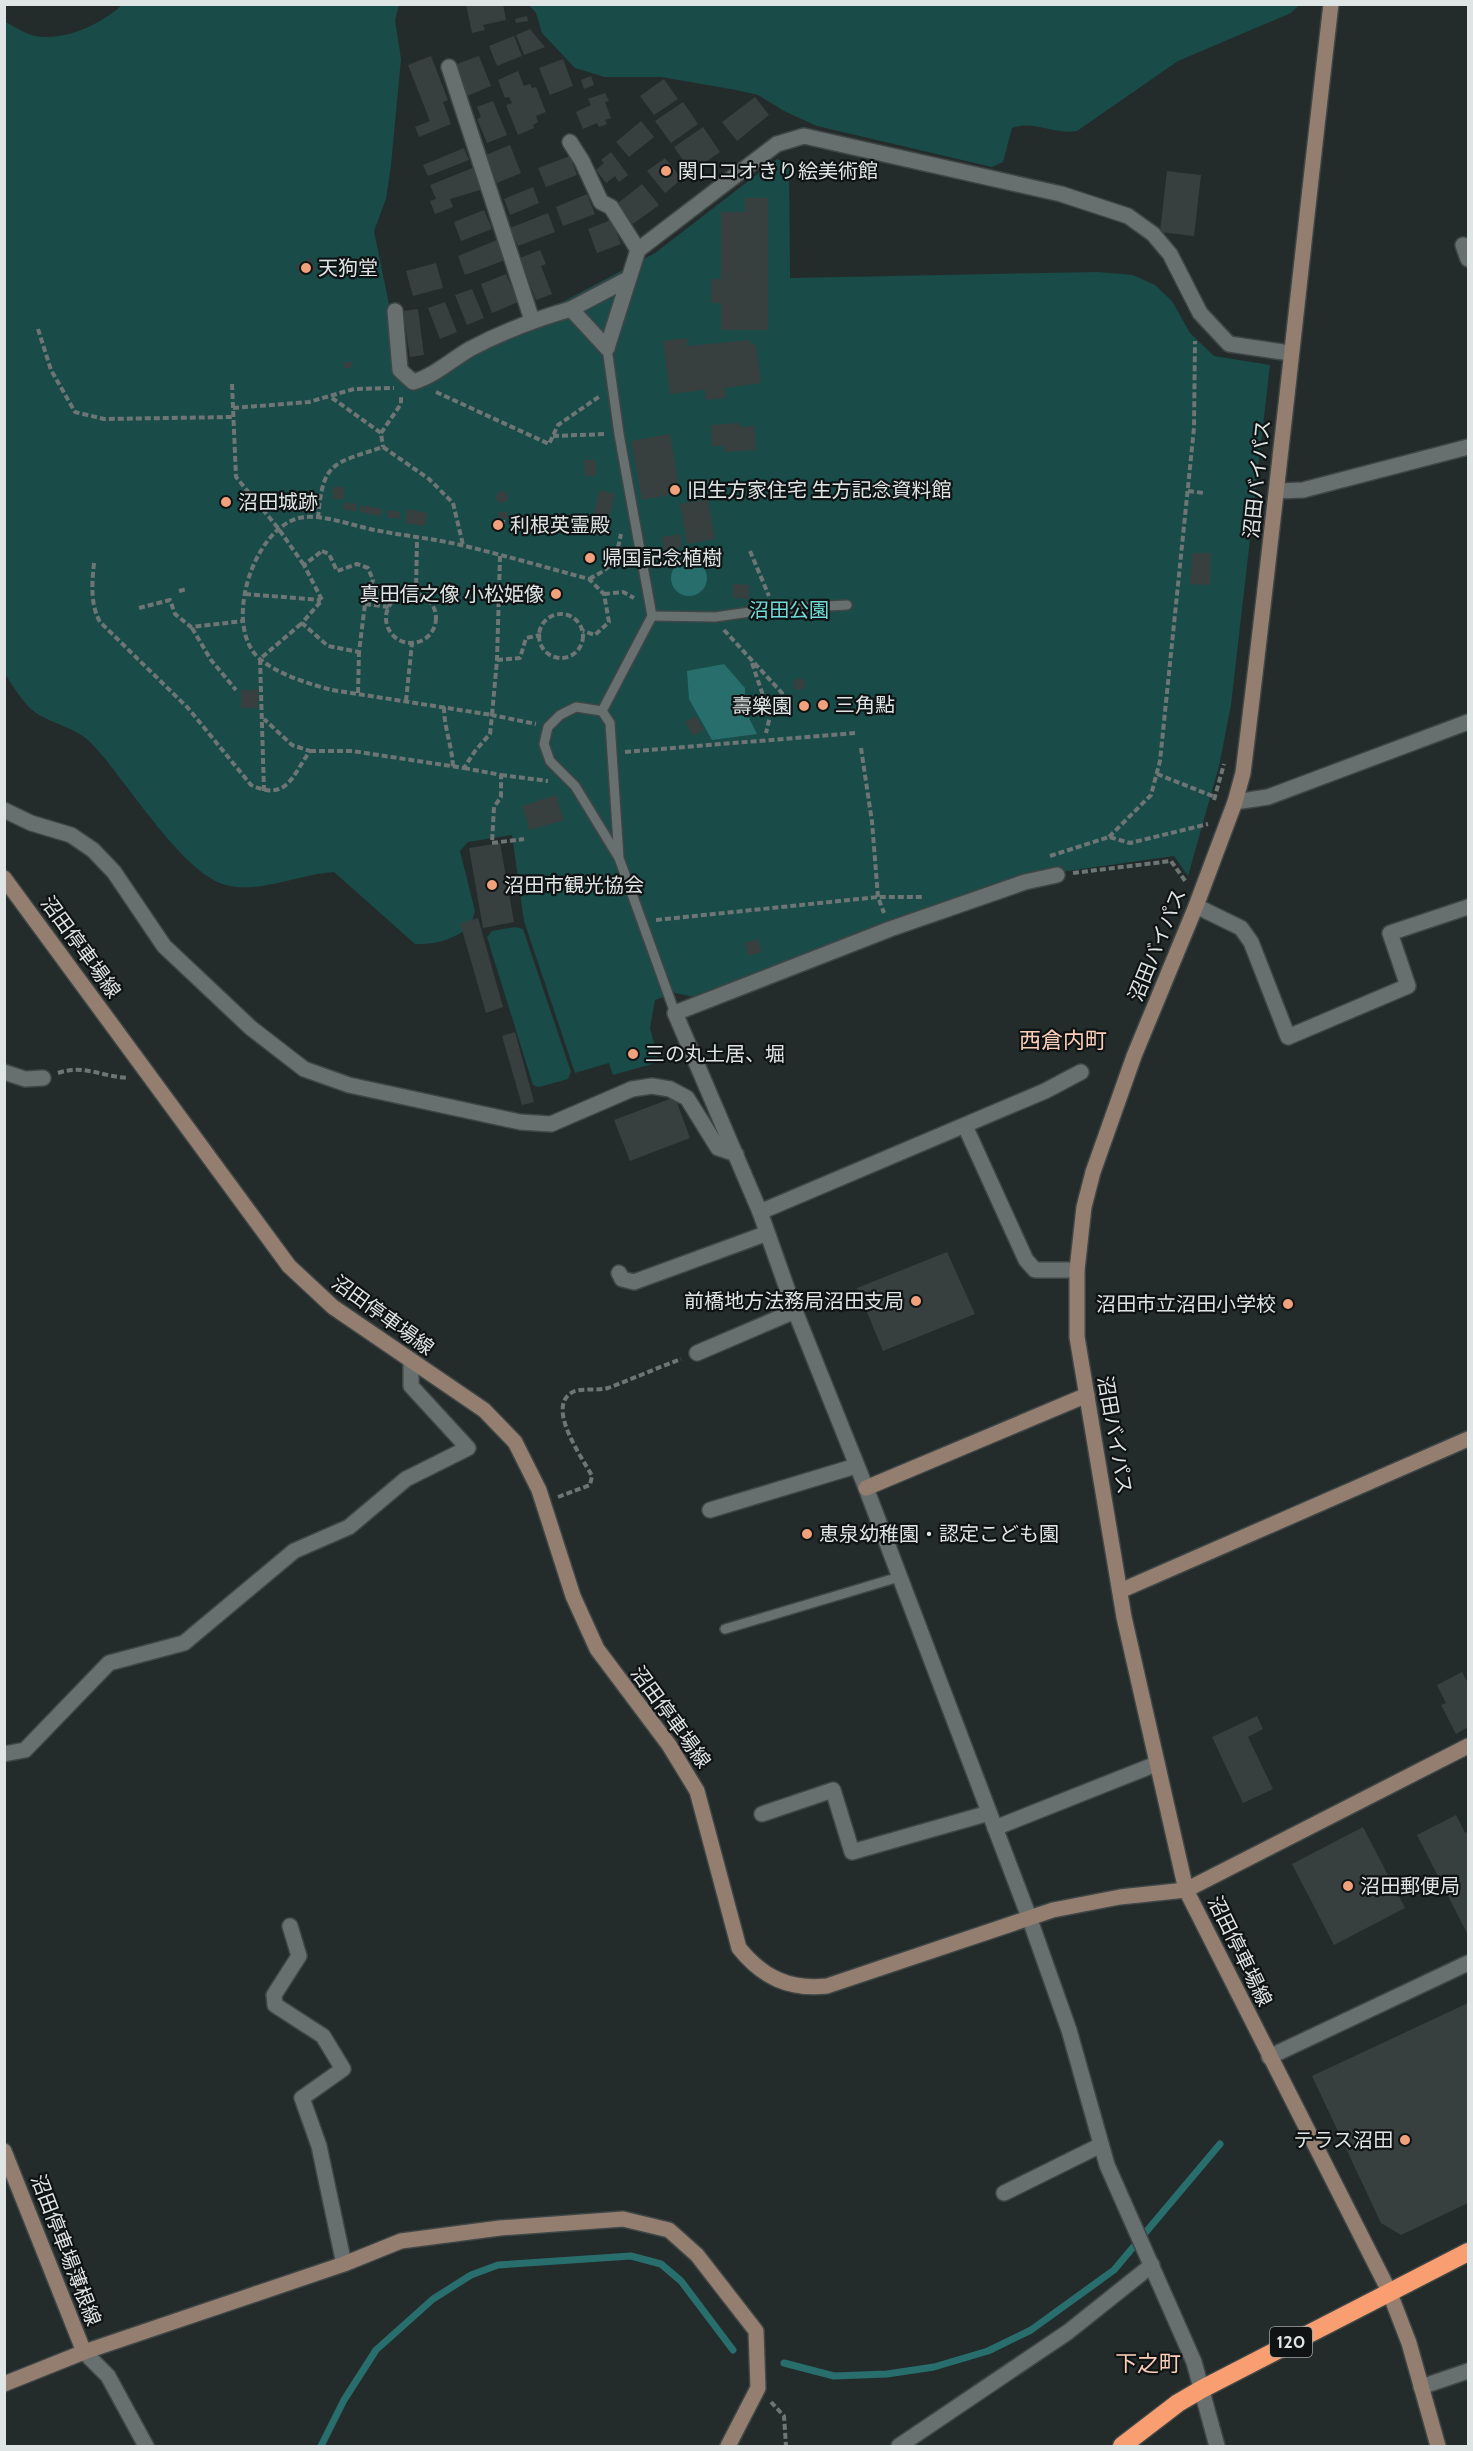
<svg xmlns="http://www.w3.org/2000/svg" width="1473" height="2451" font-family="Cabin,'Noto Sans JP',sans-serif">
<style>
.green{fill:#194b49}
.water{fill:#276e6c}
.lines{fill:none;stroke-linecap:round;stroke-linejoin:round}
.stream{stroke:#276e6c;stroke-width:7}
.building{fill:#38403f}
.lane-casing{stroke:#3f4645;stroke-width:12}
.street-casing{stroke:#3f4645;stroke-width:18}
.secondary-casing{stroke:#3f4645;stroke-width:18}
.highway-casing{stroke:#3f4645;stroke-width:21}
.path{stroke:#6e7575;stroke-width:4;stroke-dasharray:6 3;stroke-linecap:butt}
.lane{stroke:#67706f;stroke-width:9}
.street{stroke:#67706f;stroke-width:15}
.secondary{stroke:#937e70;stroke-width:15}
.highway{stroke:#f99e71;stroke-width:18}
.poi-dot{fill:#f1a17b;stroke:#0f1313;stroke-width:2}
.labels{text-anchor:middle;stroke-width:4.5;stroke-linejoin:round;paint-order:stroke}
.shield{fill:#0f1313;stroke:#a1a6a5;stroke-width:1.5}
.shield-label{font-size:18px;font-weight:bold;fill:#dfe5e4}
.poi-label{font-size:20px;fill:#dfe5e4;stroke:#0f1313;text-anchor:start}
.street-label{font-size:20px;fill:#dfe5e4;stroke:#0f1313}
.park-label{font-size:20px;fill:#70dbd7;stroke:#0f1313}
.quarter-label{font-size:22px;fill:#fccdb8;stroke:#0f1313}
</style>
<rect width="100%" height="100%" fill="#242b2b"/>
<!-- green -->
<g class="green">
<path d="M122 5H399L395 20 401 59 391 165 386 199 374 231 389 304 396 371H432L655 253 777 159 789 165 790 278 1098 272 1133 275 1155 285 1172 301 1190 333 1214 356 1270 365 1231 705 1219 766 1188 876 1174 856 1060 872 699 998 675 993 655 1000 650 1028 659 1062 613 1075 609 1063 575 1073 524 921 512 835 468 842 460 851 475 911 470 928C451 939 437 945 415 944L334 872C300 874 259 894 226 885 182 874 125 778 92 744 76 727 54 725 36 713 24 705 13 686 5 674V22C14 26 25 34 35 36 65 41 100 25 122 5Z"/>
<path d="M529 5H1299L1291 13 1178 61 1077 131C1055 135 1033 120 1012 128L1003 162 992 167 817 126 786 112 758 95 736 90 661 77H605L575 68 542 33 536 13Z"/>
<polygon points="515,927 523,929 571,1072 568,1079 539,1087 533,1085 487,937 492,931"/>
</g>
<!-- water -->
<g class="water">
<circle cx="689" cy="578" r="18"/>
<polygon points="724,664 745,688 745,710 757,734 712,740 689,699 687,671"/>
</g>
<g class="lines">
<!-- stream -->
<g class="stream">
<polyline points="784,2363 834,2376 887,2374 934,2367 988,2351 1031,2330 1114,2270 1220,2144"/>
<polyline points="321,2446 344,2400 376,2350 433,2299 471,2275 498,2265 631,2256 661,2264 681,2281 733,2350"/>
</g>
</g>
<!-- building -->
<g class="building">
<polygon points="466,4 503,4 506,20 483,25 485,30 472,33"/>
<polygon points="527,16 528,21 516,23 515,19"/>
<polygon points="530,29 545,47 524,55 516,35"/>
<polygon points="514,36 522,56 497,66 489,46"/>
<polygon points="431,56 448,100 443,102 451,124 419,137 415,127 430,121 408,65"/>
<polygon points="479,56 491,86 467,96 454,65"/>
<polygon points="563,59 573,86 550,95 539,68"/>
<polygon points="518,71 524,86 530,84 532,88 536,87 546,112 536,116 538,122 533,125 534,128 518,135 506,105 512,103 509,97 505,98 498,80"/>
<polygon points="591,76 594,85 584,89 581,80"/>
<polygon points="664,79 678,99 654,115 640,96"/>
<polygon points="605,93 609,101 605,102 611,118 605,120 607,124 599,127 597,123 583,129 576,112 591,105 588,99"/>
<polygon points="755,97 769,115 737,141 722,122"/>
<polygon points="493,101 507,135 487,143 477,119 481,117 477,107"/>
<polygon points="683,102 698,124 671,143 655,121"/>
<polygon points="641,121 654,137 629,157 616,142"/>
<polygon points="703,127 720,152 691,172 674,147"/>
<polygon points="510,145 521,173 497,183 486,155"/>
<polygon points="464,148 469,160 428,176 423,165"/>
<polygon points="611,152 628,175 619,182 615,176 606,183 596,170 604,163 601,160"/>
<polygon points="570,156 577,175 546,187 538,168"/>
<polygon points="665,158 682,179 665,193 647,171"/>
<polygon points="475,167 484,189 450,199 453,207 435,214 430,201 436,199 430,185"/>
<polygon points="1167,171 1201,175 1194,236 1160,232"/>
<polygon points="642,184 659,205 633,224 617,204"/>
<polygon points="533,187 539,203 510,215 504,199"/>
<polygon points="587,194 595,214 563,226 556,207"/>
<polygon points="745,198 768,198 768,330 721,330 721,303 711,303 711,279 721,279 721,212 745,212"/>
<polygon points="484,210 492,229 461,241 454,222"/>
<polygon points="548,213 555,232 518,246 510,228"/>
<polygon points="611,220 621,244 597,253 588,229"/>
<polygon points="497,240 505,260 465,275 458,256"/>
<polygon points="540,250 546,264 541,266 552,294 536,300 520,258"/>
<polygon points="311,258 316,270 301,277 296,265"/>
<polygon points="436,263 443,288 413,296 406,271"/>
<polygon points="506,274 518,302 492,313 481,284"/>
<polygon points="472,289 484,318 467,325 455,295"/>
<polygon points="445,302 457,332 440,339 428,308"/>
<polygon points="418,309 424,355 410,357 403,311"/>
<polygon points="687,338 687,346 750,340 751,345 756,344 761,383 725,388 726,398 706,400 705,390 670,394 663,341"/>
<polygon points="344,362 352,362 351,368 344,368"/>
<polygon points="739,423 740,427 754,426 756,450 725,452 724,446 712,446 711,425"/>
<polygon points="670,434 680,493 642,500 631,441"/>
<polygon points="584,460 596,460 596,476 585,476"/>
<rect x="333" y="487" width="11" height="12"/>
<polygon points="599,490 615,494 609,517 594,514"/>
<circle cx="502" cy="497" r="6"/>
<polygon points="300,493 305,496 300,504 295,501"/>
<polygon points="708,499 715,539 687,544 680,504"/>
<polygon points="344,502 357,504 356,512 343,509"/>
<polygon points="361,505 382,509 381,516 360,512"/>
<polygon points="407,509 427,513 425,526 405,523"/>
<polygon points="388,510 400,512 399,519 387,517"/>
<rect x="498" y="512" width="10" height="7"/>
<polygon points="680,534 682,547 664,550 662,537"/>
<polygon points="1192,553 1211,553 1210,585 1190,584"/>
<polygon points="733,584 749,585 749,599 733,598"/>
<circle cx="799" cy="684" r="6"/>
<rect x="241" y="690" width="17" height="18"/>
<polygon points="696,716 704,730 693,736 685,722"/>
<polygon points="556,795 564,820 530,830 522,806"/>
<polygon points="500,843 514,922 483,928 469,848"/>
<polygon points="478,918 503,1007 486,1013 460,923"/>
<polygon points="758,939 762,952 748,956 745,943"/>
<polygon points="515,1032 534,1102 522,1105 502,1036"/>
<polygon points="675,1097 690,1138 630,1161 614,1120"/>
<polygon points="947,1252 975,1314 883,1351 857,1288"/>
<polygon points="1462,1672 1468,1683 1468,1727 1456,1734 1441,1705 1446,1703 1437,1685"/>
<polygon points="1257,1716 1263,1729 1248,1737 1273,1789 1243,1803 1212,1737"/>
<polygon points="1456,1815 1465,1833 1468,1831 1468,1935 1417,1835"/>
<polygon points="1363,1827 1405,1908 1334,1945 1292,1864"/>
<polygon points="1468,2003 1468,2203 1401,2235 1381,2223 1312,2076"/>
</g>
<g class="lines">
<!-- lane casing -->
<g class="lane-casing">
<g id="lane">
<polyline points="652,616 715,617 770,609 847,605"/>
<polyline points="602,711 652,616 619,434 607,348"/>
<polyline points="619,858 610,723 602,711 576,707 560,715 548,727 544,744 550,761 575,786 619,858 675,1013"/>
<polyline points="725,1629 899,1577"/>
</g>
</g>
<!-- street casing -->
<g class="street-casing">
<g id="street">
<polyline points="449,67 532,320"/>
<polyline points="570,142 582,161 601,202 611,207 638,250"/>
<polyline points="1463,245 1468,259"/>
<path d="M395 311 400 370 413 382C434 376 451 360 470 349 502 332 536 319 571 309"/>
<polyline points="607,348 638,250 777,144 804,136 1061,194 1128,216 1153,234 1170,254 1200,313 1229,344 1290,353"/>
<polyline points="607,348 571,309 628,279"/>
<polyline points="1278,491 1303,490 1468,447"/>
<polyline points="1235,802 1268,797 1468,722"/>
<polyline points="4,810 31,823 71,835 93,850 114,872 164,946 251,1028 304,1069 349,1085 520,1122 551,1124 632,1089 652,1086 670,1089 687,1098 718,1148 736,1154"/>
<polyline points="1057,875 1025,882 890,929 675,1013 760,1212 795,1311 866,1488 1029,1917 1069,2030 1107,2165 1194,2362 1217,2446"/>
<polyline points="1196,906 1241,928 1251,942 1288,1037 1408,986 1390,933 1468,907"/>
<polyline points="4,1072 25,1079 43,1078"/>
<polyline points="965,1126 1026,1260 1035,1270 1077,1270"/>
<polyline points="760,1212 1045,1091 1081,1072"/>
<polyline points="619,1273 622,1279 634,1282 765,1234"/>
<polyline points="697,1353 795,1311"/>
<polyline points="710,1510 856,1466"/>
<polyline points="4,1754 25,1750 109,1663 184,1643 294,1551 349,1527 406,1479 468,1448 411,1386 411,1362"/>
<polyline points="762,1814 833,1790 852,1852 989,1813"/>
<polyline points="995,1828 1156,1764"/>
<polyline points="290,1926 299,1956 274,1995 275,2005 323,2036 343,2069 302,2098 319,2146 344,2264"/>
<polyline points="1269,2057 1468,1963"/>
<polyline points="1004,2193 1101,2145"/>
<polyline points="84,2352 108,2376 146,2446"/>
<polyline points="1421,2387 1468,2371"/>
<polyline points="899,2446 1068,2332 1152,2265"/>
</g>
</g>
<!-- secondary casing -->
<g class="secondary-casing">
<g id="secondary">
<path d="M1331 4C1301 261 1275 517 1243 773L1235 802 1196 906 1134 1056 1093 1172 1084 1207 1077 1270V1337L1124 1617 1186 1890 1389 2291 1409 2343 1438 2446"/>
<path d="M4 878 289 1266 333 1307 484 1410 515 1442 539 1490 573 1596 597 1649 669 1745 697 1791 739 1948C763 1978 790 1990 827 1986L1053 1910 1120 1897 1186 1890 1468 1746"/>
<polyline points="866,1488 1087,1395"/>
<polyline points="1120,1591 1468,1439"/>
<polyline points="4,2151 84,2352"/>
<polyline points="4,2384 84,2352 344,2264 401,2241 500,2228 623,2219 669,2230 697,2255 756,2331 758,2388 728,2446"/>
</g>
</g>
<!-- highway casing -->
<g class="highway-casing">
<polyline id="highway" points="1122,2446 1178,2403 1202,2389 1468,2252"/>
</g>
<!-- path -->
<g class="path">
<polyline points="38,329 51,370 75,412 104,419 232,417"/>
<polyline points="232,384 236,477 278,528 304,565"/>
<polyline points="436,392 549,444 558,425 600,396"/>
<polyline points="332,398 381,433 383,447"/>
<polyline points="233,408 309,402 354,389 394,388"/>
<polyline points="381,433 401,404 401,395"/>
<polyline points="553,436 606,434"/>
<polyline points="1188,491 1204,493"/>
<path d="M318 518C323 461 332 464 383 447L429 479 453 503 463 545"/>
<polyline points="503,520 503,526"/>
<polygon points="322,551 329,554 337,571 357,564 368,568 373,580 365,604 359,652 328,646 302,623 322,600 304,565"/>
<polyline points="750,551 769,596"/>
<path d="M500 556 497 660 492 715 332 690C309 684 280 675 261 660 221 628 253 529 299 518 321 513 353 526 375 530 405 536 436 539 465 546 507 556 548 568 589 579L604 594 609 622 595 635 583 631"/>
<path d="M94 563C92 583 90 604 100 622L188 708 251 785C287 802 292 776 310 751L292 745 264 719"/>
<path d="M589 579C615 566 615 561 621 534"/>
<polyline points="179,591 187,589"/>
<polyline points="416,593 417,539"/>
<circle cx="411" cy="618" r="25"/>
<polyline points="245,594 321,600"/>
<polyline points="604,594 623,592 634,598"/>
<polyline points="365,604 389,607"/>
<polyline points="139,608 170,600 175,614 191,627 243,621"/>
<circle cx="561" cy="636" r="22"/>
<polyline points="192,628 211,660 236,690"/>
<polyline points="724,630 782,693 782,702 770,716 766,733"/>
<polyline points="497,660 520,658 526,638 541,635"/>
<polyline points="752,663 770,716"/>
<polyline points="358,693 359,652"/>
<polyline points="406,701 412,643"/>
<path d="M444 707C444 728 452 745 453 767"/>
<polyline points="861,748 872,822 878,897 884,913"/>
<polyline points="310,751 352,751 464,768 475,751 490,734 492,715 536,724"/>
<polyline points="625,752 855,733"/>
<polyline points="464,768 501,775 501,797 494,807 492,843 524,839"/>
<polyline points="1157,774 1215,797"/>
<polyline points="501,775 548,781"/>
<polyline points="264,791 260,659 302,623"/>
<polyline points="1214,800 1224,764"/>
<polyline points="1109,837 1151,795 1160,761 1194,428 1195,341"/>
<polyline points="1050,856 1109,837 1130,843 1208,824"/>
<polyline points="1073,873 1171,861 1186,882"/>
<polyline points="656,920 878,897 923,897"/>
<path d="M58 1073C84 1064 102 1077 129 1078"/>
<path d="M558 1497 590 1485 592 1476C582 1457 543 1404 575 1391 586 1388 598 1391 608 1388 632 1379 657 1368 681 1359"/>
<polyline points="771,2402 784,2416 786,2446"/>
</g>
<!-- lane -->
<use href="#lane" class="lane"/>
<!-- street -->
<use href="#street" class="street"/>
<!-- secondary -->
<use href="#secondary" class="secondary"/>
<!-- highway -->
<use href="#highway" class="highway"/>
</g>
<!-- markers -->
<g class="poi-dot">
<circle cx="666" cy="171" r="6"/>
<circle cx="306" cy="268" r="6"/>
<circle cx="675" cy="490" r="6"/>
<circle cx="226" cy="502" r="6"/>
<circle cx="498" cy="525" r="6"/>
<circle cx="590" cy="558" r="6"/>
<circle cx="556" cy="594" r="6"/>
<circle cx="823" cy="705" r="6"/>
<circle cx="804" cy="706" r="6"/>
<circle cx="492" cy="885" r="6"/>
<circle cx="633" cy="1054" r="6"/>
<circle cx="916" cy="1301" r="6"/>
<circle cx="1288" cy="1304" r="6"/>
<circle cx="807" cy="1534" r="6"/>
<circle cx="1348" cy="1886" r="6"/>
<circle cx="1405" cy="2140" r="6"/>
</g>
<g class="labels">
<!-- shield labels -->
<rect class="shield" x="1270" y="2327" width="42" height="30" rx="4.5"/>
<g class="shield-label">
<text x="1291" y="2348">120</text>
</g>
<!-- poi labels -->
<g class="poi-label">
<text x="678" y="178">関口コオきり絵美術館</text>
<text x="318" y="275">天狗堂</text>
<text x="687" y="497">旧生方家住宅 生方記念資料館</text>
<text x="238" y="509">沼田城跡</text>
<text x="510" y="532">利根英霊殿</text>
<text x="602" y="565">帰国記念植樹</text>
<text x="544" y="601" text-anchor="end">真田信之像 小松姫像</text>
<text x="835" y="712">三角點</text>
<text x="792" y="713" text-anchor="end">壽樂園</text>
<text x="504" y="892">沼田市観光協会</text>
<text x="645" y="1061">三の丸土居、堀</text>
<text x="904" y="1308" text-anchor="end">前橋地方法務局沼田支局</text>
<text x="1276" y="1311" text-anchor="end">沼田市立沼田小学校</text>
<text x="819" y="1541">恵泉幼稚園・認定こども園</text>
<text x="1360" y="1893">沼田郵便局</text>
<text x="1393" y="2147" text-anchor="end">テラス沼田</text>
</g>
<!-- street labels -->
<g class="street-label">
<text transform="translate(1257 479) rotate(-84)" y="7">沼田バイパス</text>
<text transform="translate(1157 945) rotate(-68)" y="7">沼田バイパス</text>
<text transform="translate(81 947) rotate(54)" y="7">沼田停車場線</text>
<text transform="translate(383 1315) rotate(36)" y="7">沼田停車場線</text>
<text transform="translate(1115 1435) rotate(80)" y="7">沼田バイパス</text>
<text transform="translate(671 1717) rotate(54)" y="7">沼田停車場線</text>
<text transform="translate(1240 1951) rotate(64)" y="7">沼田停車場線</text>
<text transform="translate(66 2250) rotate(69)" y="7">沼田停車場薄根線</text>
</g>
<!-- park labels -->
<g class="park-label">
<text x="789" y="617">沼田公園</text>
</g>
<!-- quarter labels -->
<g class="quarter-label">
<text x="1063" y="1048">西倉内町</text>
<text x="1148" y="2371">下之町</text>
</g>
</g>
<!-- border -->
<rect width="1473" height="2451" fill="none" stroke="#dfe5e4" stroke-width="12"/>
</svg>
